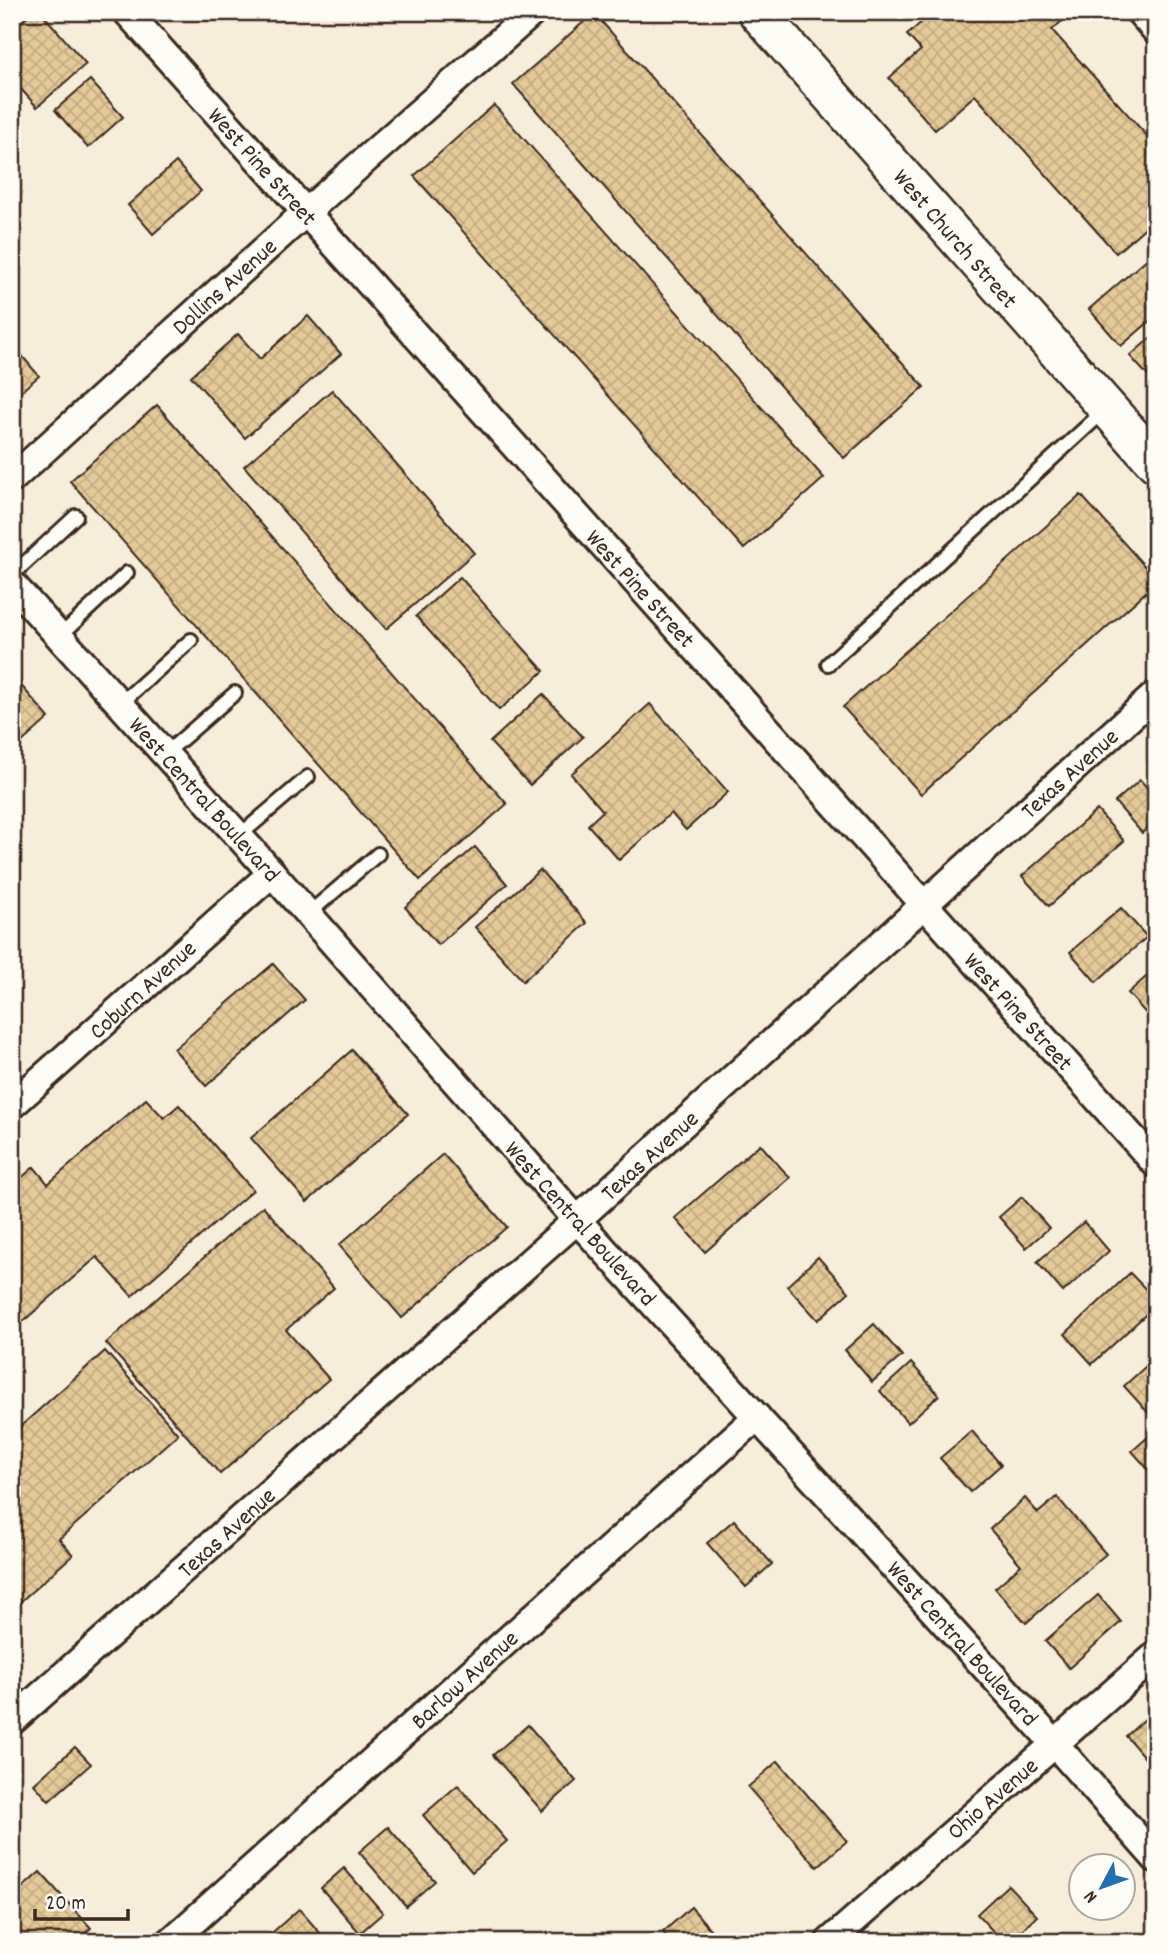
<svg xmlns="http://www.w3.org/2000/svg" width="1168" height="1954" font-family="Dekko,sans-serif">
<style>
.building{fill:url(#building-cross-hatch);stroke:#3b2a1e;stroke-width:2}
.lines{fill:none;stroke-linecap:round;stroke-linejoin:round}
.lane-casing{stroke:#3b2a1e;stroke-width:18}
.street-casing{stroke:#3b2a1e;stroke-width:32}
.secondary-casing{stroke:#3b2a1e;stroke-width:42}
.lane{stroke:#fdfcf7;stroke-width:12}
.street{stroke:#fdfcf7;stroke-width:26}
.secondary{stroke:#fdfcf7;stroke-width:37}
.labels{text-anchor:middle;stroke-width:5;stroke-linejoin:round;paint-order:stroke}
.street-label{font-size:24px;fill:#3b2a1e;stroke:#fdfcf7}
</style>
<defs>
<pattern id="building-cross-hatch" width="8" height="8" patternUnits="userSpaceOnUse" patternTransform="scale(1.75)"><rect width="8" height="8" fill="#e4c999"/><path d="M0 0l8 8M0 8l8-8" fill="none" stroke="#c4ad83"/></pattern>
</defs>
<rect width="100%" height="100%" fill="#f6eddb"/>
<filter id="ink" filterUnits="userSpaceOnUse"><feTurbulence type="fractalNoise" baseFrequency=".0143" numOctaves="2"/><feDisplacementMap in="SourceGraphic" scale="14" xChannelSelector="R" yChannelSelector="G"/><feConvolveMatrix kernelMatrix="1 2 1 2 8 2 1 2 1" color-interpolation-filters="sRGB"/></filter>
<g filter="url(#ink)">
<!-- building -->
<g class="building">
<polygon points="32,12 41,12 86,64 37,107 12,79 12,30"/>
<polygon points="933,12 1072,12 1052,30 1156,146 1156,218 1116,253 975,95 935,130 889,78 921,50 907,35"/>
<polygon points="594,13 924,387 844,458 513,84"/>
<polygon points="90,80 123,117 88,148 55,110"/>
<polygon points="494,105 824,478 744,549 414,176"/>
<polygon points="176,162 201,191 153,234 128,205"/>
<polygon points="1156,251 1156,316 1121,346 1089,309"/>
<polygon points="308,316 341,354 245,438 191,376 238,334 260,359"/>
<polygon points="1156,333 1156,385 1130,356"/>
<polygon points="12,344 39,376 12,399"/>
<polygon points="332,390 474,553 386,629 244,466"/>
<polygon points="157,405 507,804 420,880 70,481"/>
<polygon points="1081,495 1156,579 1156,583 921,794 843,707"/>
<polygon points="460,577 544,671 499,710 416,616"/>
<polygon points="12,675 49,718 12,751"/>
<polygon points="543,694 583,737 530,785 490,742"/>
<polygon points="650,704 728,792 686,830 671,813 619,860 588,825 603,811 571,774"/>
<polygon points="1140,780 1156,797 1156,821 1142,833 1115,802"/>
<polygon points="1097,810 1124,841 1049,906 1022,876"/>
<polygon points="475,847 507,884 438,945 405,907"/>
<polygon points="540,870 587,923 523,981 475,927"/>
<polygon points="1121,908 1147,937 1096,982 1070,952"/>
<polygon points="273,964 305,1000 206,1086 174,1049"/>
<polygon points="1156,968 1156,1025 1128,993"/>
<polygon points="352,1050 408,1114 307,1202 251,1138"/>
<polygon points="146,1099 164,1118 179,1105 253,1190 132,1296 97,1257 12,1331 12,1186 34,1167 48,1184"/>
<polygon points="760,1144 790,1178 705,1252 675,1218"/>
<polygon points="443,1154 507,1227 402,1318 339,1245"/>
<polygon points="1022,1197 1049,1228 1026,1248 999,1217"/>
<polygon points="263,1206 334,1288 286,1330 329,1379 220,1474 106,1343"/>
<polygon points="1084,1222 1109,1251 1063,1292 1037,1262"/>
<polygon points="818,1257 849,1292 818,1320 787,1286"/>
<polygon points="1130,1273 1156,1300 1156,1305 1092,1364 1065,1334"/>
<polygon points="874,1324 902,1356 872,1382 845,1350"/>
<polygon points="105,1351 178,1434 59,1539 73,1555 12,1609 12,1434"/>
<polygon points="1156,1357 1156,1413 1152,1417 1124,1386"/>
<polygon points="911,1363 939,1395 908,1423 880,1391"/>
<polygon points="1156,1430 1156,1478 1132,1451"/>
<polygon points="972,1431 1001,1465 970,1492 940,1458"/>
<polygon points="1057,1497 1106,1554 1026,1623 995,1588 1021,1565 990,1529 1025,1498 1038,1513"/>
<polygon points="734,1520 772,1564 746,1587 707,1543"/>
<polygon points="1098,1595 1121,1622 1069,1668 1045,1641"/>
<polygon points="1154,1711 1156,1713 1156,1771 1126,1736"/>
<polygon points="528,1725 576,1781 542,1811 493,1755"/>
<polygon points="75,1747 91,1764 49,1801 34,1784"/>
<polygon points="778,1761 847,1841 817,1867 748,1787"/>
<polygon points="458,1785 507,1841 472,1872 423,1815"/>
<polygon points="388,1827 435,1881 406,1906 359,1852"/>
<polygon points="344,1868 383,1913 360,1933 321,1888"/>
<polygon points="40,1872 91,1928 75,1942 22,1942 12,1931 12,1897"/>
<polygon points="1008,1885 1037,1916 1010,1942 1003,1942 977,1914"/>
<polygon points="691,1907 721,1942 671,1942 663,1932"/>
<polygon points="299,1909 328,1942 271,1942 267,1937"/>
</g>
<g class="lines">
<!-- lane casing -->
<g class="lane-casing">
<g id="lane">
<polyline points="1132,14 1156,41"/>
<polyline points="12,575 76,516"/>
<polyline points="60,636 127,573"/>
<polyline points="828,664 1104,411"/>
<polyline points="120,704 191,640"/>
<polyline points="165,754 235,693"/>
<polyline points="239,836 308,777"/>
<polyline points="308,914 378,854"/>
</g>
</g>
<!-- street casing -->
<g class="street-casing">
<g id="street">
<polyline points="127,12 1156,1164"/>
<polyline points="12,479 305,213 533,12"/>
<polyline points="12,584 272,873 577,1220 1054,1743 1156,1859"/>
<polyline points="12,1105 272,873"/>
<polyline points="12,1721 577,1220 1156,694"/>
<polyline points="170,1942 757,1417"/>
<polyline points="829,1942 1156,1655"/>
</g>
</g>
<!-- secondary casing -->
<g class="secondary-casing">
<polyline id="secondary" points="757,12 1156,463"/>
</g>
<!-- lane -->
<use href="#lane" class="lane"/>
<!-- street -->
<use href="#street" class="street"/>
<!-- secondary -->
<use href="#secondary" class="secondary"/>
</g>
</g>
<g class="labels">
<!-- street labels -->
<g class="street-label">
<text transform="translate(263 166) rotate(48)" y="8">West Pine Street</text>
<text transform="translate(956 238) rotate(49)" y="8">West Church Street</text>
<text transform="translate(224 286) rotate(-42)" y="8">Dollins Avenue</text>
<text transform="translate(641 588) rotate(48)" y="8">West Pine Street</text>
<text transform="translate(1069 773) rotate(-42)" y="8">Texas Avenue</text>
<text transform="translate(205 799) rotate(48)" y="8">West Central Boulevard</text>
<text transform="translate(142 989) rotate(-42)" y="8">Coburn Avenue</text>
<text transform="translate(1019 1011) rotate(48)" y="8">West Pine Street</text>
<text transform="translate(649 1155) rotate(-42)" y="8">Texas Avenue</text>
<text transform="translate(581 1223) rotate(48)" y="8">West Central Boulevard</text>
<text transform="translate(226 1532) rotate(-42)" y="8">Texas Avenue</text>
<text transform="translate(963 1643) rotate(48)" y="8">West Central Boulevard</text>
<text transform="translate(464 1679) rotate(-42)" y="8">Barlow Avenue</text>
<text transform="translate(992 1798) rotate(-41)" y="8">Ohio Avenue</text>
</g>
</g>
<!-- margin -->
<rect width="1168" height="1954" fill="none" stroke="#fdfcf7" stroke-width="42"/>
<rect x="21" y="21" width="1126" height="1912" fill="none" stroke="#3b2a1e" stroke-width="2.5" filter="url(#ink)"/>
<!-- north arrow -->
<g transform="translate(1102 1887) rotate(229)"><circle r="33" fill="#fdfcf7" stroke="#afa8a0" stroke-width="2"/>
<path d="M0-5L12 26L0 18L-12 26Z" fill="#1f6fb2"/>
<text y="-10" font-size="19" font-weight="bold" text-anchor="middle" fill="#3b2a1e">N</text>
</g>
<!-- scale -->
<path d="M35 1909v10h93v-10" fill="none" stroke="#3b2a1e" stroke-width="3.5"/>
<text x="46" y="1909" font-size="21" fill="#3b2a1e" stroke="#fdfcf7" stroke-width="5" paint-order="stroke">20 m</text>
</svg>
